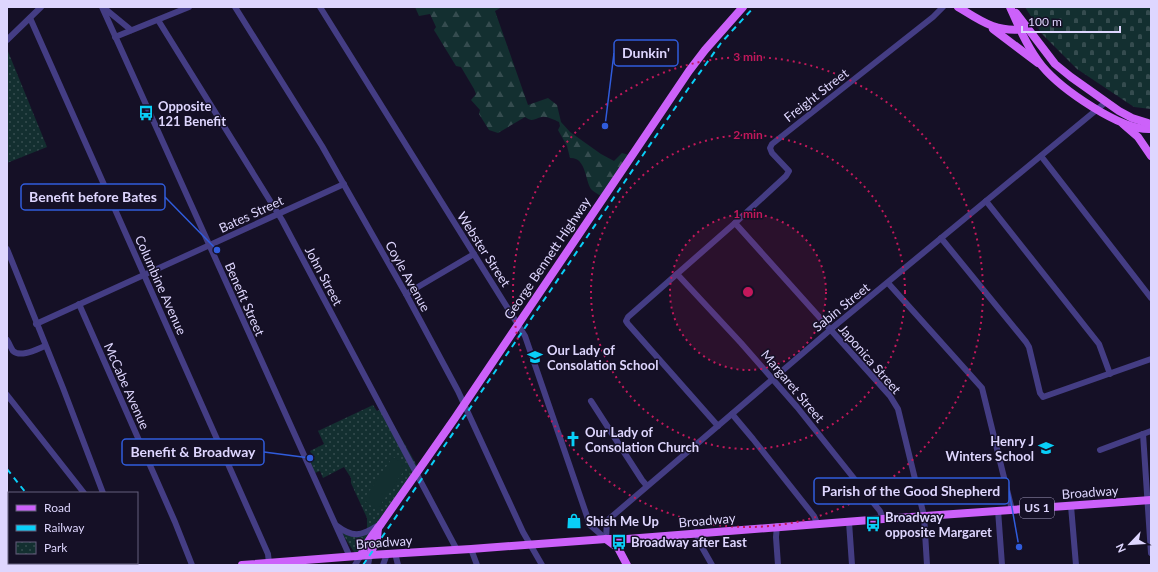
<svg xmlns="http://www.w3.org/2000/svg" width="1158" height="572" font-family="Lato,sans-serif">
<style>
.forest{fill:url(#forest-firs)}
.cemetery{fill:url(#cemetery-stones)}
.park{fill:url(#park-dots)}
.garden{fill:#132f30}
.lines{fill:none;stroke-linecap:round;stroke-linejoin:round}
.minor{stroke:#443d84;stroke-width:6}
.major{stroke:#cc61fa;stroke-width:8}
.rail{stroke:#09cff8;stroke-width:2;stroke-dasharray:6 5;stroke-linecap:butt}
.ring{fill:none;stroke:#c2185b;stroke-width:2;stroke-dasharray:2 4}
.labels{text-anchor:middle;stroke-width:3;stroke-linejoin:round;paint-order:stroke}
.shield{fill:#151026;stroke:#a29bbd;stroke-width:1}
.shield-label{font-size:12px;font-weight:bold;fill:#ded6fe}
.street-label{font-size:13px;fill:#ded6fe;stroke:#151026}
.poi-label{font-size:13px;font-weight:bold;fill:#ded6fe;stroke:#151026;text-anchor:start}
.centre{fill:#c2185b;stroke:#151026;stroke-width:2}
.ring-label{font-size:12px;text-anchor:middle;font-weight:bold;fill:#c2185b;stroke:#151026;stroke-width:3;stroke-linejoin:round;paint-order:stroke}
.leader{fill:none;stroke:#305cdc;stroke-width:1.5}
.callout-dot{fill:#305cdc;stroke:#151026;stroke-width:1.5}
.callout{fill:#151026;stroke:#305cdc;stroke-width:1.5}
.callout-label{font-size:14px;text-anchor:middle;font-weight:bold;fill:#ded6fe}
</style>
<defs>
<pattern id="forest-firs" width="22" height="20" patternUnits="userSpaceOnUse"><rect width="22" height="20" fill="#132f30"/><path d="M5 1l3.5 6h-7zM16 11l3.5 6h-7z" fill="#354c4f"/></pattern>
<pattern id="cemetery-stones" width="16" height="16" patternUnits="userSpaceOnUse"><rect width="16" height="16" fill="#132f30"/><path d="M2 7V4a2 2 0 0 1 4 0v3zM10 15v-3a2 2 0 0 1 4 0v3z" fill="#354c4f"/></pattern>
<pattern id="park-dots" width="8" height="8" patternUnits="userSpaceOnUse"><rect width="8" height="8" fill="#132f30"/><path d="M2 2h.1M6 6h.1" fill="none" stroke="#354c4f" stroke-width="1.8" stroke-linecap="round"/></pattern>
</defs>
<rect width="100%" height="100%" fill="#151026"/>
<!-- forest -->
<path class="forest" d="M415 7H502L495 11 528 105 548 98 557 105 561 122 570 132 601 154 614 161 622 153 632 156 602 197C599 194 593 192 591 189 585 180 586 157 570 158L567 146 558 130 560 126 559 122C554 120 547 116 542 117 535 118 533 123 525 117L498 133 489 130 479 114 480 110 471 100 476 94 474 89 461 67 456 66 434 30 436 27 430 14 419 16Z"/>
<!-- cemetery -->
<polygon class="cemetery" points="1025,7 1151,7 1151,109 1134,107 1077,69 1042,34"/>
<!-- park -->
<g class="park">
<polygon points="7,49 47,147 7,163"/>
<polygon points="373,405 377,411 384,408 419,469 356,555 340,530 337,522 348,532 367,531 367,518 351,483 351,478 344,467 323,478 320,471 315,473 309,461 313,457 310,451 324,444 318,431"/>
</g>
<!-- garden -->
<polygon class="garden" points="393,457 407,466 377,510 363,500"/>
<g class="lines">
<!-- minor -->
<g class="minor">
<polyline points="102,7 350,557"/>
<polyline points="103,7 131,30"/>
<polyline points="235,7 322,146 406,294 458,391 523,532 542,565"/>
<polyline points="320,7 525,336 590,525 606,539"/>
<polyline points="30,18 268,554 269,563"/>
<polyline points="158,20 282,220 457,550"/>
<polyline points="115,37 189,7"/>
<polyline points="7,40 41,7"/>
<polyline points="1041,156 1151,298"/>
<polyline points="986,201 1099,344 1110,374"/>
<polyline points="735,223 890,396 898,409 924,516 927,565"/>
<polyline points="941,238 1026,342 1029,347 1040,393 1043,397 1151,359"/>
<polyline points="7,249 63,388 103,493"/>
<polyline points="677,274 741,343 797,407 880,511 883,519"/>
<polyline points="888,283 982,388 1012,510"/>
<polyline points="406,294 474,254"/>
<polyline points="79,304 175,522 192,565"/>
<polyline points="36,324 344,184"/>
<path d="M7 340C9 343 11 348 13 351 21 358 37 349 45 346"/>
<polyline points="7,395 84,493"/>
<polyline points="591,401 642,480 647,486"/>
<polyline points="732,414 753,439 814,516 817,523"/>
<polyline points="718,426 628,324 626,321 628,317 735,223 786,176 789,171 772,153 770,148 772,144 933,17 943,7"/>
<polyline points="1143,434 1151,553"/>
<polyline points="1100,450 1151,431"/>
<polyline points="1071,506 1076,565"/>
<polyline points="998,510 1002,565"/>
<polyline points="849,522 852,565"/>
<path d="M337 526C353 538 361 536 377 526"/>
<polyline points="777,526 776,537 778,565"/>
<polyline points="696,532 699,542 712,565"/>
<polyline points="606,539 607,521 609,519 837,324 1106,102"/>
<polyline points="471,549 477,565"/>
<polyline points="7,550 9,552"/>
<polyline points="395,553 398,565"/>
<polyline points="17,563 18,565"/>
<polyline points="131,563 133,565"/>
<polyline points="355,565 361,555"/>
<polyline points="368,565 370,555"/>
<polyline points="383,565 387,554"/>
</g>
<!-- major -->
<g class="major">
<path d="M958 7C981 21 996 33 1025 29"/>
<path d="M1010 7C1019 27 1028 49 1042 66 1061 89 1121 131 1151 129"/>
<polyline points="1016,13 1055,64 1071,77 1119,111 1132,118 1148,123 1151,125"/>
<polyline points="993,29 1038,63"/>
<polyline points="1123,124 1138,137 1151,156"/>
<polyline points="606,539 618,548 627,565"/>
<path d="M361 555C367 541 372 536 381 524L455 418 689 71 705 50 743 7"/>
<polyline points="370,555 377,538 378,528"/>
<polyline points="242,565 370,555 471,549 606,539 627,539 883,519 1151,500"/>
</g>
<!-- rail -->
<g class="rail">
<polyline points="7,469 26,493"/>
<polyline points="76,563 78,565"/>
<polyline points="363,565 688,89 721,43 754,7"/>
</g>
</g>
<!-- distance rings -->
<circle cx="748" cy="292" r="78" fill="#c2185b" fill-opacity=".12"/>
<g class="ring">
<circle cx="748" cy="292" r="78"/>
<circle cx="748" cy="292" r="157"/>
<circle cx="748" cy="292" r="235"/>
</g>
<!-- icons -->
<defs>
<g id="bus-bare" transform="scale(1.2)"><path d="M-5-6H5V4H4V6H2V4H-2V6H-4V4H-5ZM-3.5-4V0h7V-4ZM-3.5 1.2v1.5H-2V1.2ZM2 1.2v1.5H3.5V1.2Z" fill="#09cff8" stroke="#151026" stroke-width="2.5" paint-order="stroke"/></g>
<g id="school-bare" transform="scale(1.2)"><path d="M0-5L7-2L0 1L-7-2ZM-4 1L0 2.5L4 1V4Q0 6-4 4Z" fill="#09cff8" stroke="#151026" stroke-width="2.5" paint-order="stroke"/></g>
<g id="church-bare" transform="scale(1.2)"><path d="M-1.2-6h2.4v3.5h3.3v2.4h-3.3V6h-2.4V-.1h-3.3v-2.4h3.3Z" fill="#09cff8" stroke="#151026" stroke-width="2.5" paint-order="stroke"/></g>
<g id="shop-bare" transform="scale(1.2)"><path d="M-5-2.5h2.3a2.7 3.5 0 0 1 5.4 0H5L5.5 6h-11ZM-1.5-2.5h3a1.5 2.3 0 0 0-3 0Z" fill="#09cff8" stroke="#151026" stroke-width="2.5" paint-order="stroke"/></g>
</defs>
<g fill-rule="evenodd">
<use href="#bus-bare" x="146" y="113"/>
<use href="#school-bare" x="535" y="357"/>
<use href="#church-bare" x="573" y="439"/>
<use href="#school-bare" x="1046" y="448"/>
<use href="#shop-bare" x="574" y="521"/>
<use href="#bus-bare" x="873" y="524"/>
<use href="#bus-bare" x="619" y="542"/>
</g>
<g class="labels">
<!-- shield labels -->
<rect class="shield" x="1020" y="498" width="34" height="20" rx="3"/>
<g class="shield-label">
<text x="1037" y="512">US 1</text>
</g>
<!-- street labels -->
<g class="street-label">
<text transform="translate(816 95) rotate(-38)" y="5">Freight Street</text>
<text transform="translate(251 214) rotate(-25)" y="5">Bates Street</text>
<text transform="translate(484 249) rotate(57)" y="5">Webster Street</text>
<text transform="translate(547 258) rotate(-56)" y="5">George Bennett Highway</text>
<text transform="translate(324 276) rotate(62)" y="5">John Street</text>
<text transform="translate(408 276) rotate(61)" y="5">Coyle Avenue</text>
<text transform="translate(161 285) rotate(66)" y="5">Columbine Avenue</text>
<text transform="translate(245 299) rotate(66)" y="5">Benefit Street</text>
<text transform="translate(841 307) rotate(-39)" y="5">Sabin Street</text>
<text transform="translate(870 359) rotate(49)" y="5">Japonica Street</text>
<text transform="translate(127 386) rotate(66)" y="5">McCabe Avenue</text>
<text transform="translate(793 386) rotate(50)" y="5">Margaret Street</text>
<text transform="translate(1090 492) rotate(-4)" y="5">Broadway</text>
<text transform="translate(707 520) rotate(-5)" y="5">Broadway</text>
<text transform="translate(384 542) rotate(-4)" y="5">Broadway</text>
</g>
<!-- poi labels -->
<g class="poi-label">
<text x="158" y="111">Opposite<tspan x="158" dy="15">121 Benefit</tspan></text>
<text x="547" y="355">Our Lady of<tspan x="547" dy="15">Consolation School</tspan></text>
<text x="585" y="437">Our Lady of<tspan x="585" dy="15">Consolation Church</tspan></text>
<text x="1034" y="446" text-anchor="end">Henry J<tspan x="1034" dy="15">Winters School</tspan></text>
<text x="885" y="522">Broadway<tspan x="885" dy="15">opposite Margaret</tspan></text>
<text x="586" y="526">Shish Me Up</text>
<text x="631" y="547">Broadway after East</text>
</g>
</g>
<circle cx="748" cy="292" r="6" class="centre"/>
<g class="ring-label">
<text x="748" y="61">3 min</text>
<text x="748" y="139">2 min</text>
<text x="748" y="218">1 min</text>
</g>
<!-- callouts -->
<path class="leader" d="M605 126L614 53M217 250L165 197M310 458L264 452M1019 547L1009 491"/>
<g class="callout-dot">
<circle cx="605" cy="126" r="4"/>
<circle cx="217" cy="250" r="4"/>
<circle cx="310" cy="458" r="4"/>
<circle cx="1019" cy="547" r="4"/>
</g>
<g class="callout">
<rect x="614" y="40" width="64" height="26" rx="4"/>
<rect x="21" y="184" width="144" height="26" rx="4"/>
<rect x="122" y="439" width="142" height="26" rx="4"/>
<rect x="814" y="478" width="195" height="26" rx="4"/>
</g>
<g class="callout-label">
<text x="646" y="58">Dunkin'</text>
<text x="93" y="202">Benefit before Bates</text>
<text x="193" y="457">Benefit &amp; Broadway</text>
<text x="911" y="496">Parish of the Good Shepherd</text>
</g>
<!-- border -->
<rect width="1158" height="572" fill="none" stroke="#ded6fe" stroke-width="16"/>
<!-- legend -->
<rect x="8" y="492" width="130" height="72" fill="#151026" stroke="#655f7c"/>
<rect x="16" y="505" width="20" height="6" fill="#cc61fa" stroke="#655f7c"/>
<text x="44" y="512" font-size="12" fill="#ded6fe">Road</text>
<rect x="16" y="525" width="20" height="6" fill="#09cff8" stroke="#655f7c"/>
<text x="44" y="532" font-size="12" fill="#ded6fe">Railway</text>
<rect x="16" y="542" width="20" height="12" fill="url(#park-dots)" stroke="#655f7c"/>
<text x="44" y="552" font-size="12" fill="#ded6fe">Park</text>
<!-- north arrow -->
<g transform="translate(1130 544) rotate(245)" stroke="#151026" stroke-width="3" paint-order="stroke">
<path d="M0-3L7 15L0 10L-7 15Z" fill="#ded6fe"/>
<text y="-6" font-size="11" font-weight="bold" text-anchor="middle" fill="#ded6fe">N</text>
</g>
<!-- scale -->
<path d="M1022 26v6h98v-6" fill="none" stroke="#ded6fe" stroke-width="2"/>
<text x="1028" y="26" font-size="12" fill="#ded6fe" stroke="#151026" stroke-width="3" paint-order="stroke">100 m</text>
</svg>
